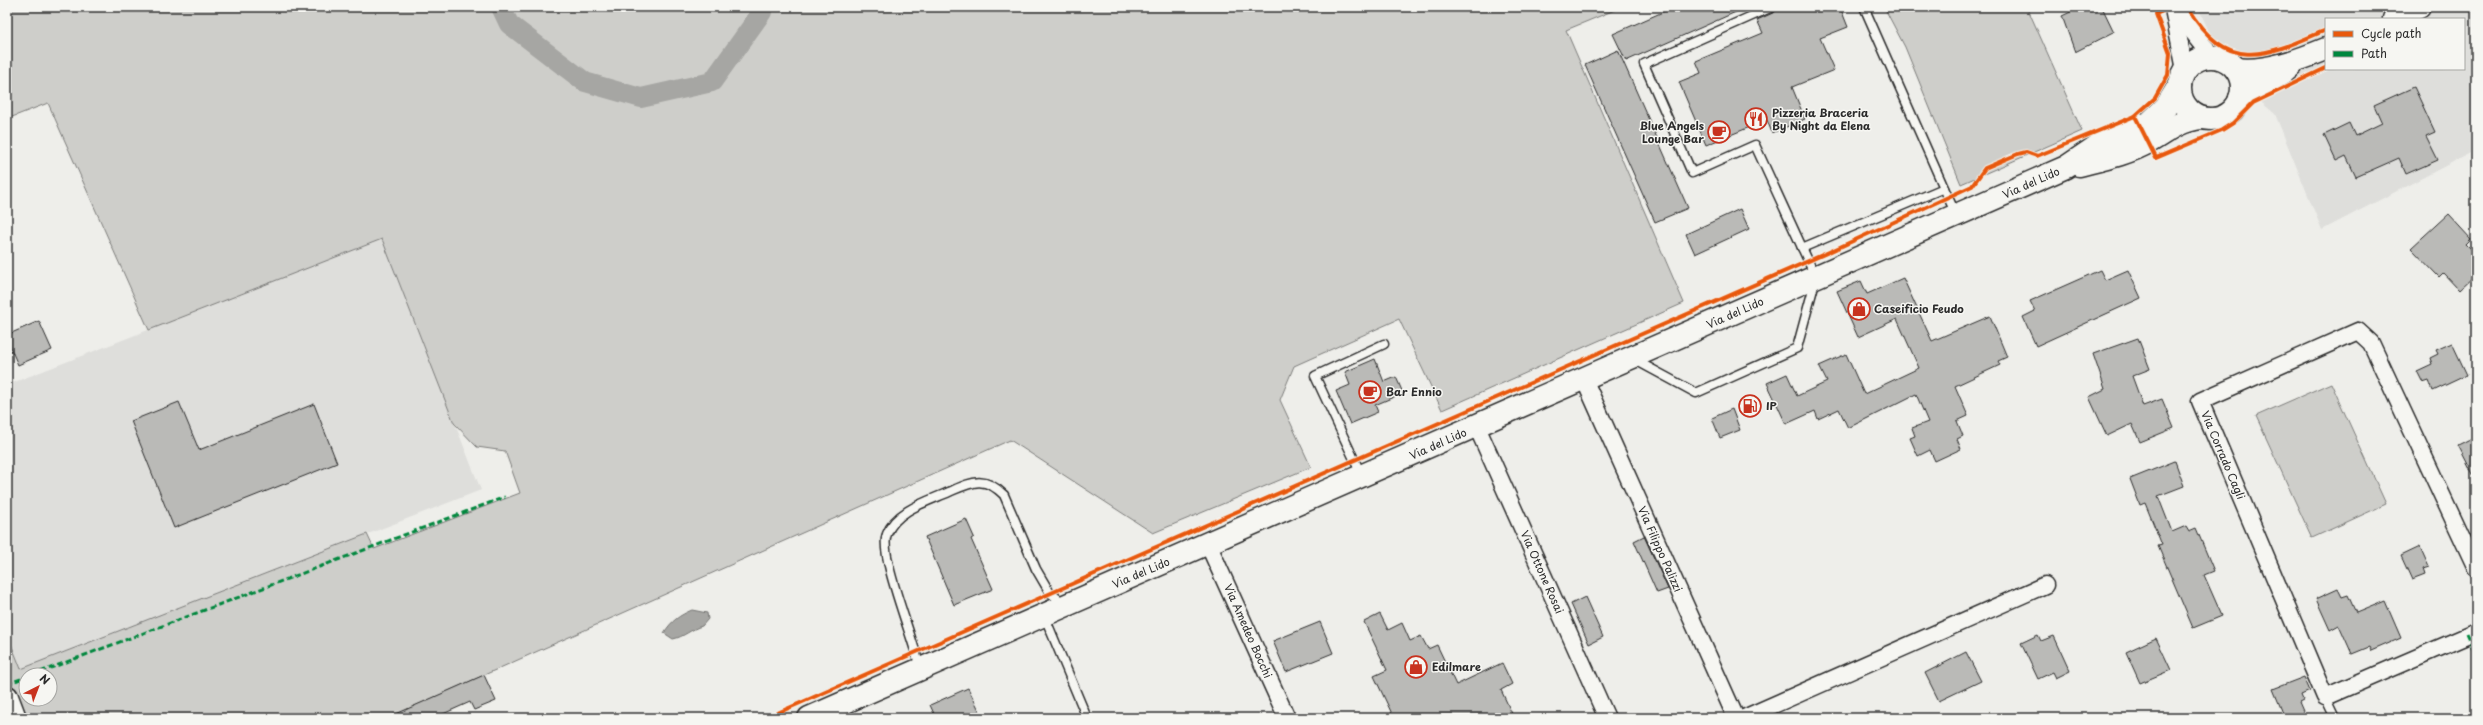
<svg xmlns="http://www.w3.org/2000/svg" width="2483" height="725" font-family="'Playpen Sans',sans-serif">
<style>
.built{fill:#dededb;fill-rule:evenodd}
.green{fill:#cececa;stroke:#7c7c7a;fill-rule:evenodd}
.water{fill:#a6a6a3;stroke:#757573}
.lines{fill:none;stroke-linecap:round;stroke-linejoin:round}
.canal{stroke:#a6a6a3;stroke-width:20}
.building{fill:#babab7;stroke:#2b2b2b}
.lane-casing{stroke:#2b2b2b;stroke-width:11}
.street-casing{stroke:#2b2b2b;stroke-width:19}
.secondary-casing{stroke:#2b2b2b;stroke-width:25}
.lane{stroke:#f6f6f2;stroke-width:8}
.street{stroke:#f6f6f2;stroke-width:16}
.secondary{stroke:#f6f6f2;stroke-width:22}
.quiet{stroke:#00873e;stroke-width:3;stroke-dasharray:6 3;stroke-linecap:butt}
.cycleway-casing{stroke:#f6f6f2;stroke-width:6}
.cycleway{stroke:#e8590c;stroke-width:4}
.labels{text-anchor:middle;stroke-width:3;stroke-linejoin:round;paint-order:stroke}
.poi-label{font-size:11px;font-weight:bold;fill:#2b2b2b;stroke:#f6f6f2;text-anchor:start}
.street-label{font-size:11px;fill:#2b2b2b;stroke:#f6f6f2}
</style>
<rect width="100%" height="100%" fill="#eeeeea"/>
<filter id="ink" filterUnits="userSpaceOnUse"><feTurbulence type="fractalNoise" baseFrequency=".025" numOctaves="2"/><feDisplacementMap in="SourceGraphic" scale="8" xChannelSelector="R" yChannelSelector="G"/><feConvolveMatrix kernelMatrix="1 2 1 2 8 2 1 2 1" color-interpolation-filters="sRGB"/></filter>
<g filter="url(#ink)">
<!-- built -->
<g class="built">
<path d="M2198 7H2476V150L2322 230 2275 114 2228 74ZM2326 19H2464V69H2326Z"/>
<polygon points="382,239 481,490 21,669 7,634 7,385"/>
</g>
<!-- green -->
<g class="green">
<path d="M7 7H1622L1566 30 1684 303 1442 410 1399 319 1294 366 1280 400 1311 467 1153 533 1010 440 388 718H7V634L21 669 367 534 374 549 520 493 505 451 477 447 454 423 382 239 149 330 48 103 7 119ZM26 675H50V699H26Z"/>
<polygon points="1884,7 2027,7 2082,131 1961,184 1905,47"/>
<polygon points="2331,383 2386,504 2312,538 2256,416"/>
</g>
<!-- water -->
<path class="water" d="M692 610 707 613 708 619 702 626C691 629 684 637 673 639L664 633C671 621 680 615 692 610Z"/>
<g class="lines">
<!-- canal -->
<polyline class="canal" points="501,7 509,24 585,82 641,98 712,82 762,12 762,7"/>
</g>
<!-- building -->
<g class="building">
<polygon points="1674,7 1747,7 1626,61 1613,34"/>
<polygon points="1777,7 1840,7 1848,27 1820,38 1834,70 1792,87 1805,119 1772,133 1767,120 1706,145 1679,82 1701,73 1696,61 1763,33 1757,20 1775,12"/>
<polygon points="2081,7 2102,7 2114,32 2075,52 2062,16"/>
<polygon points="1618,50 1688,208 1655,222 1585,65"/>
<polygon points="2414,87 2435,132 2426,136 2438,160 2406,174 2399,158 2356,177 2346,156 2336,161 2324,135 2349,123 2355,136 2382,123 2374,105"/>
<polygon points="1740,209 1749,229 1695,254 1686,234"/>
<polygon points="2448,214 2471,239 2466,244 2476,254 2476,274 2459,290 2443,273 2439,277 2411,248"/>
<polygon points="2100,270 2105,280 2128,270 2141,298 2036,346 2023,317 2035,311 2030,301"/>
<polygon points="1903,278 1932,341 1990,316 2007,357 1998,361 2000,365 1955,386 1968,416 1957,421 1963,436 1957,439 1961,449 1935,461 1930,450 1918,456 1910,438 1915,436 1912,428 1928,422 1916,394 1848,428 1839,409 1818,419 1815,411 1786,424 1767,383 1787,374 1797,396 1827,382 1819,366 1846,354 1864,394 1919,368 1897,319 1858,337 1837,291 1861,281 1867,294"/>
<polygon points="39,321 52,350 18,365 7,340 7,335"/>
<polygon points="2138,338 2150,369 2132,376 2143,406 2162,399 2174,428 2140,442 2132,424 2107,436 2089,397 2105,389 2093,354"/>
<polygon points="2452,343 2467,375 2433,391 2429,381 2423,383 2417,371 2432,364 2430,358 2438,354 2436,350"/>
<polygon points="1375,359 1384,382 1396,377 1403,393 1375,405 1378,412 1350,424 1336,391 1350,385 1345,372"/>
<polygon points="179,402 199,450 314,404 337,463 174,528 131,421"/>
<polygon points="1732,409 1740,430 1720,438 1712,418"/>
<polygon points="2476,436 2476,480 2458,445"/>
<polygon points="2175,461 2184,486 2158,496 2172,532 2186,526 2189,531 2196,528 2214,571 2204,575 2222,616 2193,628 2158,546 2162,545 2145,503 2140,505 2130,479"/>
<polygon points="966,519 974,537 971,539 993,589 954,605 925,537"/>
<polygon points="1644,536 1668,589 1657,593 1634,541"/>
<polygon points="2420,547 2429,567 2423,569 2425,575 2412,580 2401,556"/>
<polygon points="2338,589 2342,597 2348,595 2356,613 2385,601 2401,638 2371,651 2369,647 2352,654 2339,625 2330,630 2316,599"/>
<polygon points="1585,597 1603,637 1589,644 1571,604"/>
<polygon points="1380,614 1388,630 1402,623 1410,641 1421,636 1428,649 1437,645 1456,685 1502,663 1512,684 1501,690 1514,718 1394,718 1374,676 1387,670 1364,622"/>
<polygon points="1320,622 1333,653 1286,672 1273,641"/>
<polygon points="2038,635 2041,641 2054,636 2070,671 2056,678 2053,672 2038,679 2021,643"/>
<polygon points="2156,638 2171,670 2140,683 2126,652"/>
<polygon points="1966,652 1981,681 1939,701 1925,673"/>
<polygon points="484,675 496,701 474,710 470,702 434,718 387,718"/>
<polygon points="2304,677 2310,691 2301,695 2303,700 2299,702 2306,718 2285,718 2273,689"/>
<polygon points="968,688 981,714 973,718 936,718 930,705"/>
</g>
<g class="lines">
<!-- lane casing -->
<g class="lane-casing">
<g id="lane">
<polyline points="1864,7 1956,215"/>
<polyline points="1802,248 1944,188"/>
<polyline points="1635,360 1696,393 1797,348 1816,278 1755,145 1692,173 1644,64 1772,7"/>
<polyline points="1361,474 1315,376 1384,344"/>
<polyline points="1044,615 1087,718"/>
<path d="M920 669C915 642 878 554 887 534 896 510 929 501 949 492 972 482 984 475 1004 495L1036 569 1050 593 1064 603"/>
<polyline points="2325,697 2335,718"/>
</g>
</g>
<!-- street casing -->
<g class="street-casing">
<g id="street">
<polyline points="2173,7 2203,45 2215,57"/>
<polyline points="2173,9 2185,70"/>
<polyline points="1584,379 1736,718"/>
<polyline points="1477,427 1607,718"/>
<polyline points="1208,544 1287,718"/>
<polyline points="2476,568 2371,343 2358,331 2200,401 2325,697 2476,632"/>
<polyline points="1744,718 2045,585"/>
</g>
</g>
<!-- secondary casing -->
<g class="secondary-casing">
<g id="secondary">
<polyline points="2394,19 2419,7"/>
<circle cx="2211" cy="88" r="31"/>
<path d="M2236 69C2265 73 2299 60 2326 49"/>
<polyline points="2240,98 2283,73 2292,65"/>
<path d="M2079 165C2103 159 2128 154 2149 142 2170 130 2176 122 2201 118"/>
<polyline points="7,697 15,718"/>
<polyline points="809,718 2066,167 2100,144 2149,123 2166,107 2180,84"/>
</g>
</g>
<!-- lane -->
<use href="#lane" class="lane"/>
<!-- street -->
<use href="#street" class="street"/>
<!-- secondary -->
<use href="#secondary" class="secondary"/>
<!-- quiet -->
<g class="quiet">
<polyline points="2467,635 2476,655"/>
<polyline points="32,675 505,497"/>
<polyline points="7,684 26,677"/>
</g>
<!-- cycleway casing -->
<g class="cycleway-casing">
<g id="cycleway">
<path d="M2187 7C2228 75 2266 56 2326 30"/>
<polyline points="2135,116 2156,158 2222,130 2233,123 2253,103 2326,68"/>
<polyline points="766,718 1829,252 1972,186 1985,168 2018,154 2026,152 2037,156 2135,116 2155,98 2168,75 2170,53 2156,14 2172,7"/>
</g>
</g>
<!-- cycleway -->
<use href="#cycleway" class="cycleway"/>
</g>
</g>
<!-- icons -->
<defs>
<g id="restaurant-ring" transform="scale(1.15)"><circle r="9.5" fill="#f6f6f2" stroke="#c8321e" stroke-width="1.5"/><path d="M-5-6h1v4h1v-4h1v4h1v-4h1v5L-1.5 .5V6h-2V.5L-5-1ZM5-6V6H3V1.5H1.5Q1.5-4 5-6Z" fill="#c8321e"/></g>
<g id="cafe-ring" transform="scale(1.15)"><circle r="9.5" fill="#f6f6f2" stroke="#c8321e" stroke-width="1.5"/><path d="M-5.5-4.5H6V0H3Q3 3.5 0 3.5H-2.5Q-5.5 3.5-5.5 0ZM3-3.2v2h1.7v-2ZM-6 4.5H4V6H-6Z" fill="#c8321e"/></g>
<g id="shop-ring" transform="scale(1.15)"><circle r="9.5" fill="#f6f6f2" stroke="#c8321e" stroke-width="1.5"/><path d="M-5-2.5h2.3a2.7 3.5 0 0 1 5.4 0H5L5.5 6h-11ZM-1.5-2.5h3a1.5 2.3 0 0 0-3 0Z" fill="#c8321e"/></g>
<g id="fuel-ring" transform="scale(1.15)"><circle r="9.5" fill="#f6f6f2" stroke="#c8321e" stroke-width="1.5"/><path d="M-5.5-6h7V0h2V4h1.3V-2.5L3-4.5l.8-.8L6-3V5H2.5V1h-1V6h-7ZM-4.2-4.7v3.2H.2V-4.7Z" fill="#c8321e"/></g>
</defs>
<g fill-rule="evenodd">
<use href="#restaurant-ring" x="1756" y="119"/>
<use href="#cafe-ring" x="1719" y="132"/>
<use href="#shop-ring" x="1859" y="309"/>
<use href="#cafe-ring" x="1370" y="392"/>
<use href="#fuel-ring" x="1750" y="406"/>
<use href="#shop-ring" x="1416" y="667"/>
</g>
<g class="labels">
<!-- poi labels -->
<g class="poi-label">
<text x="1772" y="117">Pizzeria Braceria<tspan x="1772" dy="13">By Night da Elena</tspan></text>
<text x="1704" y="130" text-anchor="end">Blue Angels<tspan x="1704" dy="13">Lounge Bar</tspan></text>
<text x="1874" y="313">Caseificio Feudo</text>
<text x="1386" y="396">Bar Ennio</text>
<text x="1766" y="410">IP</text>
<text x="1432" y="671">Edilmare</text>
</g>
<!-- street labels -->
<g class="street-label">
<text transform="translate(2031 183) rotate(-24)" y="4">Via del Lido</text>
<text transform="translate(1735 313) rotate(-24)" y="4">Via del Lido</text>
<text transform="translate(1438 444) rotate(-24)" y="4">Via del Lido</text>
<text transform="translate(2223 455) rotate(67)" y="4">Via Corrado Cagli</text>
<text transform="translate(1660 549) rotate(66)" y="4">Via Filippo Palizzi</text>
<text transform="translate(1542 572) rotate(66)" y="4">Via Ottone Rosai</text>
<text transform="translate(1141 573) rotate(-23)" y="4">Via del Lido</text>
<text transform="translate(1248 631) rotate(66)" y="4">Via Amedeo Bocchi</text>
</g>
</g>
<!-- margin -->
<rect width="2483" height="725" fill="none" stroke="#f6f6f2" stroke-width="24"/>
<rect x="12" y="12" width="2459" height="701" fill="none" stroke="#2b2b2b" stroke-width="1.5" filter="url(#ink)"/>
<!-- legend -->
<rect x="2325" y="18" width="140" height="52" fill="#f6f6f2" stroke="#a5a5a2"/>
<rect x="2333" y="31" width="20" height="6" fill="#e8590c" stroke="#a5a5a2"/>
<text x="2361" y="38" font-size="12" fill="#2b2b2b">Cycle path</text>
<rect x="2333" y="51" width="20" height="6" fill="#00873e" stroke="#a5a5a2"/>
<text x="2361" y="58" font-size="12" fill="#2b2b2b">Path</text>
<!-- north arrow -->
<g transform="translate(38 687) rotate(42)"><circle r="19" fill="#f6f6f2" stroke="#a5a5a2"/>
<path d="M0-3L7 15L0 10L-7 15Z" fill="#c8321e"/>
<text y="-6" font-size="11" font-weight="bold" text-anchor="middle" fill="#2b2b2b">N</text>
</g>
</svg>
